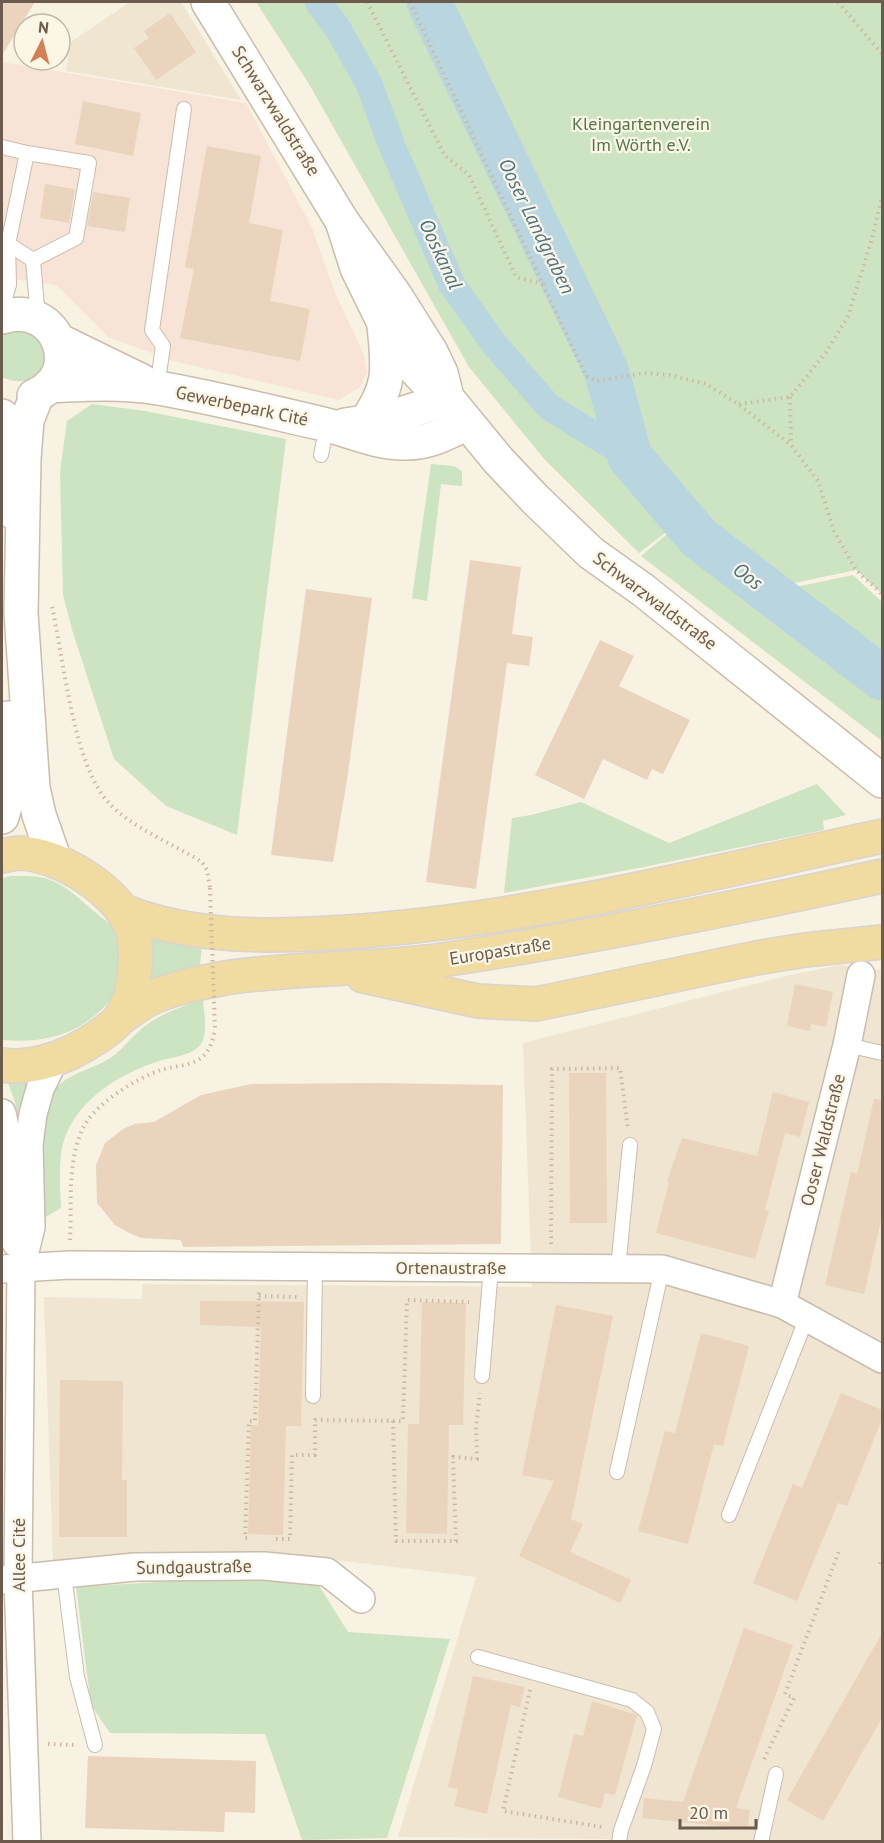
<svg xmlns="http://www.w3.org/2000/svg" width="884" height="1843" font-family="'PT Sans',sans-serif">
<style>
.residential{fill:#efe5d1}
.commercial{fill:#f8e4d6}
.green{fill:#cce4c2}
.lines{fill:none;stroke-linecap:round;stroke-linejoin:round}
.canal{stroke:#b9d5df;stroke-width:27}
.river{stroke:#b9d5df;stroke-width:45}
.building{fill:#ead4bd}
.lane-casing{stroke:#c9bdad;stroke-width:16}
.street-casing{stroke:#c9bdad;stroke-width:30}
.secondary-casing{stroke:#ccbdab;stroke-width:36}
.primary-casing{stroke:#d9d4d0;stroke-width:36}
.path{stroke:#ceb8a1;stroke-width:4;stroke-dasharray:1.5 4.5;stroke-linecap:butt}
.lane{stroke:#fff;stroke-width:14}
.street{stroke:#fff;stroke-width:27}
.secondary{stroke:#fff;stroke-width:33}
.primary{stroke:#f0dca1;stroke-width:33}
.path-bridge{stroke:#ceb8a1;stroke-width:4;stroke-dasharray:1.5 4.5;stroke-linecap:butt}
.labels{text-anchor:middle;stroke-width:4.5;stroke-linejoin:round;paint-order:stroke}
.street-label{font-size:18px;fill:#6c5b4c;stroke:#fcf6e7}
.park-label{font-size:18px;fill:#517748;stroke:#fcf6e7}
.water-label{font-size:20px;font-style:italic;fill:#4c7484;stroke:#fcf6e7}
</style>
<rect width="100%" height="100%" fill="#f8f2e2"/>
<!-- residential -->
<g class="residential">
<polygon points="130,2 181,2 241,100 66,71 71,42"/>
<polygon points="840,965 882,970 882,1841 642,1842 603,1839 398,1837 476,1577 295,1555 169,1554 53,1561 44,1297 142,1299 142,1284 532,1287 523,1043 790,975"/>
</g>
<!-- commercial -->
<polygon class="commercial" points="2,62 246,103 312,228 335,293 363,352 367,372 359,388 339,400 173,361 108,337 56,285 2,277"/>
<!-- green -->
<g class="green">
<polygon points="256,2 882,2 882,594 856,570 785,585 733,551 634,442 607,374 588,380 616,459 669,530 639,553 545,460 469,367 309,84"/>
<path d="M30 330 43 343C44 349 46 357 45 362 41 383 17 385 2 377V334L4 332Z"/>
<polygon points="92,404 145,411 286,439 237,835 166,806 114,759 73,633 63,595 60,472 67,421"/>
<polygon points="431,464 454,466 462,471 462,486 441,484 427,601 412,598"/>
<polygon points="672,530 882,692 882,741 641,556"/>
<polygon points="853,575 882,602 882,651 791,588"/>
<polygon points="817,784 846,815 823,821 824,830 639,868 504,893 512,818 531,815 581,802 669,843"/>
<path d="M11 876C25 876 40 875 53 881 80 893 95 919 122 929 121 947 123 968 119 985 116 995 108 1004 100 1011 73 1037 38 1043 2 1040V878Z"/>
<polygon points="150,935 202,945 200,966 149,981 153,953"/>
<path d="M203 999C204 1012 208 1034 201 1044 192 1056 172 1057 159 1061 116 1075 69 1104 61 1153 59 1171 60 1189 61 1208L46 1217C40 1192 37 1106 56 1088 71 1072 94 1069 112 1057 124 1048 133 1035 145 1026 162 1013 184 1006 203 999Z"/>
<polygon points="8,1083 33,1083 20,1123 14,1099"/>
<polygon points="244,1577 318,1584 348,1632 450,1639 387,1838 302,1840 265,1734 110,1733 91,1705 76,1587"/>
</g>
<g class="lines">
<!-- canal -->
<polyline class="canal" points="318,2 337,27 369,84 392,146 452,285 495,345 549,407 630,457"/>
<!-- river -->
<polyline class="river" points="429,2 600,357 607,373 630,457 699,538 882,678"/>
</g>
<!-- building -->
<g class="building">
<polygon points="2,2 35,2 2,55"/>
<polygon points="170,13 196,52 156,80 134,48 149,38 144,31"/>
<polygon points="83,101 141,113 133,156 75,144"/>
<polygon points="207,146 261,156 249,223 283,230 270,301 310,309 300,361 180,338 194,269 185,267"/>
<polygon points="45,184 75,189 69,223 40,218"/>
<polygon points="93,192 130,198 125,232 87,226"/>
<polygon points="470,560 521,567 512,634 533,637 529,666 507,663 476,889 426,882"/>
<polygon points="306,589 372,598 347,780 333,862 271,855"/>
<polygon points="600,640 634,656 619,686 690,720 663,774 652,769 647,780 603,759 584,799 535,775"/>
<polygon points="795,984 833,992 826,1027 811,1024 810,1031 787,1026"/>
<polygon points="569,1073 606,1073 607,1223 570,1223"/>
<polygon points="378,1083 503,1085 501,1244 183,1247 181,1240 141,1238 129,1233 115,1225 97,1203 96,1165 105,1143 123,1129 135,1124 154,1122 201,1095 251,1084"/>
<polygon points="773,1092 809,1102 800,1137 785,1133 765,1210 769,1211 755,1259 656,1233 669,1182 667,1181 682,1138 757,1156"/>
<polygon points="874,1099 882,1100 882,1216 864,1294 825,1285 851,1172 857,1174"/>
<polygon points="200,1301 304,1302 301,1426 286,1426 283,1535 248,1534 251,1425 258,1425 261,1327 200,1325"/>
<polygon points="422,1302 466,1303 463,1425 449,1425 447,1534 406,1533 408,1424 419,1424"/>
<polygon points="556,1305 613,1316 571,1519 583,1524 570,1552 631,1580 620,1603 519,1556 554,1481 522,1475"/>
<polygon points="701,1333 749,1346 723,1446 714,1444 688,1544 638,1531 665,1431 675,1433"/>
<polygon points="60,1380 123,1381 122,1480 127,1480 127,1537 59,1537"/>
<polygon points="841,1393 882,1410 882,1419 847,1506 838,1503 797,1601 753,1583 793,1484 802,1488"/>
<polygon points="744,1628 793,1645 736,1808 750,1810 748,1829 642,1818 644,1798 683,1802"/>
<polygon points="882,1633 882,1718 823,1821 787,1800"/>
<polygon points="473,1676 525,1687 520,1707 511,1705 487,1814 454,1806 458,1789 448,1787"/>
<polygon points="592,1701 637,1715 615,1795 605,1793 601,1809 558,1797 574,1734 583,1736"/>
<polygon points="88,1756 256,1761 255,1813 225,1812 224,1832 85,1828"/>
</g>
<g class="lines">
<!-- lane casing -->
<g class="lane-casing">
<g id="lane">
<polyline points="2,147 27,153 89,163 76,238 33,260"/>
<polyline points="2,240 33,260"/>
<polyline points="33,260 38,318"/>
<polyline points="2,308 9,285 8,244 27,153"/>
<polyline points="157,388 163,346 152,330 184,109"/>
<polyline points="321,455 327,425"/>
<polyline points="847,1045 882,1053"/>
<polyline points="618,1269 630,1145"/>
<polyline points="482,1376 491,1268"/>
<polyline points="313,1396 315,1267"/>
<polyline points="617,1472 662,1269"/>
<polyline points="729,1515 807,1317"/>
<polyline points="64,1574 77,1677 95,1745"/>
<polyline points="478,1657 632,1700 647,1712 654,1729 644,1766 621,1830 619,1842"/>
<polyline points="761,1842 776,1774"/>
</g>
</g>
<!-- street casing -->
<g class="street-casing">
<g id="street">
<polyline points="2,483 12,515"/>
<path d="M2 1113C13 1156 7 1200 16 1243"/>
<polyline points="2,1269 70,1265 662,1269 782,1304 882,1359"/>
<polyline points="782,1304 847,1045 861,975"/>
<polyline points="2,1580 135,1567 264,1566 327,1572 361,1599"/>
<polyline points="27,1842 18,1578 21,1268 31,1227 29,1144 33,1114 40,1089 54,1060"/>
</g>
</g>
<!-- secondary casing -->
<g class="secondary-casing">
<g id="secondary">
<polyline points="208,2 342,221 395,295 431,352 441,373 447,397"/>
<polyline points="342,221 357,268 383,321 411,365 427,382 448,399 499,461 535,499 591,553 643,590 882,781"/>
<path d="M2 317C58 299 86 375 34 396"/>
<polyline points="58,340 142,381"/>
<path d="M49 386C86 384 123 382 158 388 212 397 266 411 319 423 347 429 374 443 403 443 427 444 446 434 467 423"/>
<polyline points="37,395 27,420 24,459 21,613 33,788 39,815 55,861"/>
<polyline points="2,416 8,469"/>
<path d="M365 423C392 385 388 369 384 325"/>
<polyline points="345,425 385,419 448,399"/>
<polyline points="2,817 9,793 8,718"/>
</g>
</g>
<!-- primary casing -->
<g class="primary-casing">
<g id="primary">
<path d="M2 856C7 855 14 853 20 853 59 854 119 891 132 929 139 952 135 998 120 1018 111 1030 86 1045 72 1052 50 1062 27 1069 2 1065"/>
<path d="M123 911C193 939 272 937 347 932 528 920 705 874 882 836"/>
<polyline points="363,976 478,1001 536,1004 756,958 805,950 882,942"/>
<path d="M120 1018C129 1012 138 1005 147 1000 171 988 199 983 225 978 297 967 370 970 442 960 590 938 736 908 882 876"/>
</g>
</g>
<!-- path -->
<g class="path">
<polyline points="367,2 445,156 469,175 516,277 543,284"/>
<polyline points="410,2 586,376 597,381 644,373 670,375 706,384 738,404 791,445 818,481 834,531 856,570 882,594"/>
<polyline points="838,2 882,54"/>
<polyline points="790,397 791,445"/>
<polyline points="739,404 790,397 827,351 848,316 871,242 882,197"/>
<path d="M52 607C64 660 73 765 109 803 129 826 175 845 202 862L207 870 210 888"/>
<path d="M70 1240C72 1205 67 1164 82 1130 94 1104 135 1079 161 1070 173 1066 191 1066 201 1058 210 1051 213 1040 215 1030"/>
<polyline points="551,1244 552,1069 620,1068 628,1129"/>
<polyline points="259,1296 297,1297"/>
<polyline points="393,1421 396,1541 456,1541 453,1457 477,1459 476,1428 480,1393"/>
<polyline points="247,1538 245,1538 249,1421 255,1421 259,1291"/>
<polyline points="276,1539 290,1539 292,1455 315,1455 315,1420 403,1421 407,1300 469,1302"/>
<polyline points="880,1564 882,1558"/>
<polyline points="530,1690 503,1811 602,1827"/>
<polyline points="48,1744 76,1745"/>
<polyline points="764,1759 794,1698 785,1694 839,1551"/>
</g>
<!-- lane -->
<use href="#lane" class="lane"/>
<!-- street -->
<use href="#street" class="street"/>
<!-- secondary -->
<use href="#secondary" class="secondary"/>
<!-- primary -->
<use href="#primary" class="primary"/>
<!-- path-bridge -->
<polyline class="path-bridge" points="210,888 215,1030"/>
</g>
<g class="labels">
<!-- street labels -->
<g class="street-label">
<text transform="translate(276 111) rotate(58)" y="6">Schwarzwaldstraße</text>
<text transform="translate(242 406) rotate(12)" y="6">Gewerbepark Cité</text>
<text transform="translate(655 601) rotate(37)" y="6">Schwarzwaldstraße</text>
<text transform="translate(500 951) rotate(-9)" y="6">Europastraße</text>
<text transform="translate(823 1140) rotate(-76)" y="6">Ooser Waldstraße</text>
<text x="451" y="1274">Ortenaustraße</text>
<text transform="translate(19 1555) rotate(-90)" y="6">Allee Cité</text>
<text transform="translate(194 1567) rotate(-1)" y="6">Sundgaustraße</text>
</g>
<!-- park labels -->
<g class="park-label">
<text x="641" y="130">Kleingartenverein<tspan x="641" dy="21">Im Wörth e.V.</tspan></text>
</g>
<!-- water labels -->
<g class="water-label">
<text transform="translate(537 226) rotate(64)" y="7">Ooser Landgraben</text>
<text transform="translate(441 254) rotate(65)" y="7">Ooskanal</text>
<text transform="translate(748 576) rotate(37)" y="7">Oos</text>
</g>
</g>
<!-- border -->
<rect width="884" height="1843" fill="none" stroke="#6c5b4c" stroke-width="6"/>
<!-- north arrow -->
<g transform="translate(42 42) rotate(6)"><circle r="28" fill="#fcf6e7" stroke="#c2b8a9" stroke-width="1.5"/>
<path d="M0-4.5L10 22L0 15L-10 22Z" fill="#d48055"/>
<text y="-9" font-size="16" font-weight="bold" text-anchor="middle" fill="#6c5b4c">N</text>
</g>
<!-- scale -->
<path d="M680 1819v9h76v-9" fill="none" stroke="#6c5b4c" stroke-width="3"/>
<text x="689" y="1819" font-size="18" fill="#6c5b4c" stroke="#fcf6e7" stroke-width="4.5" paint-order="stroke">20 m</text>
</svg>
